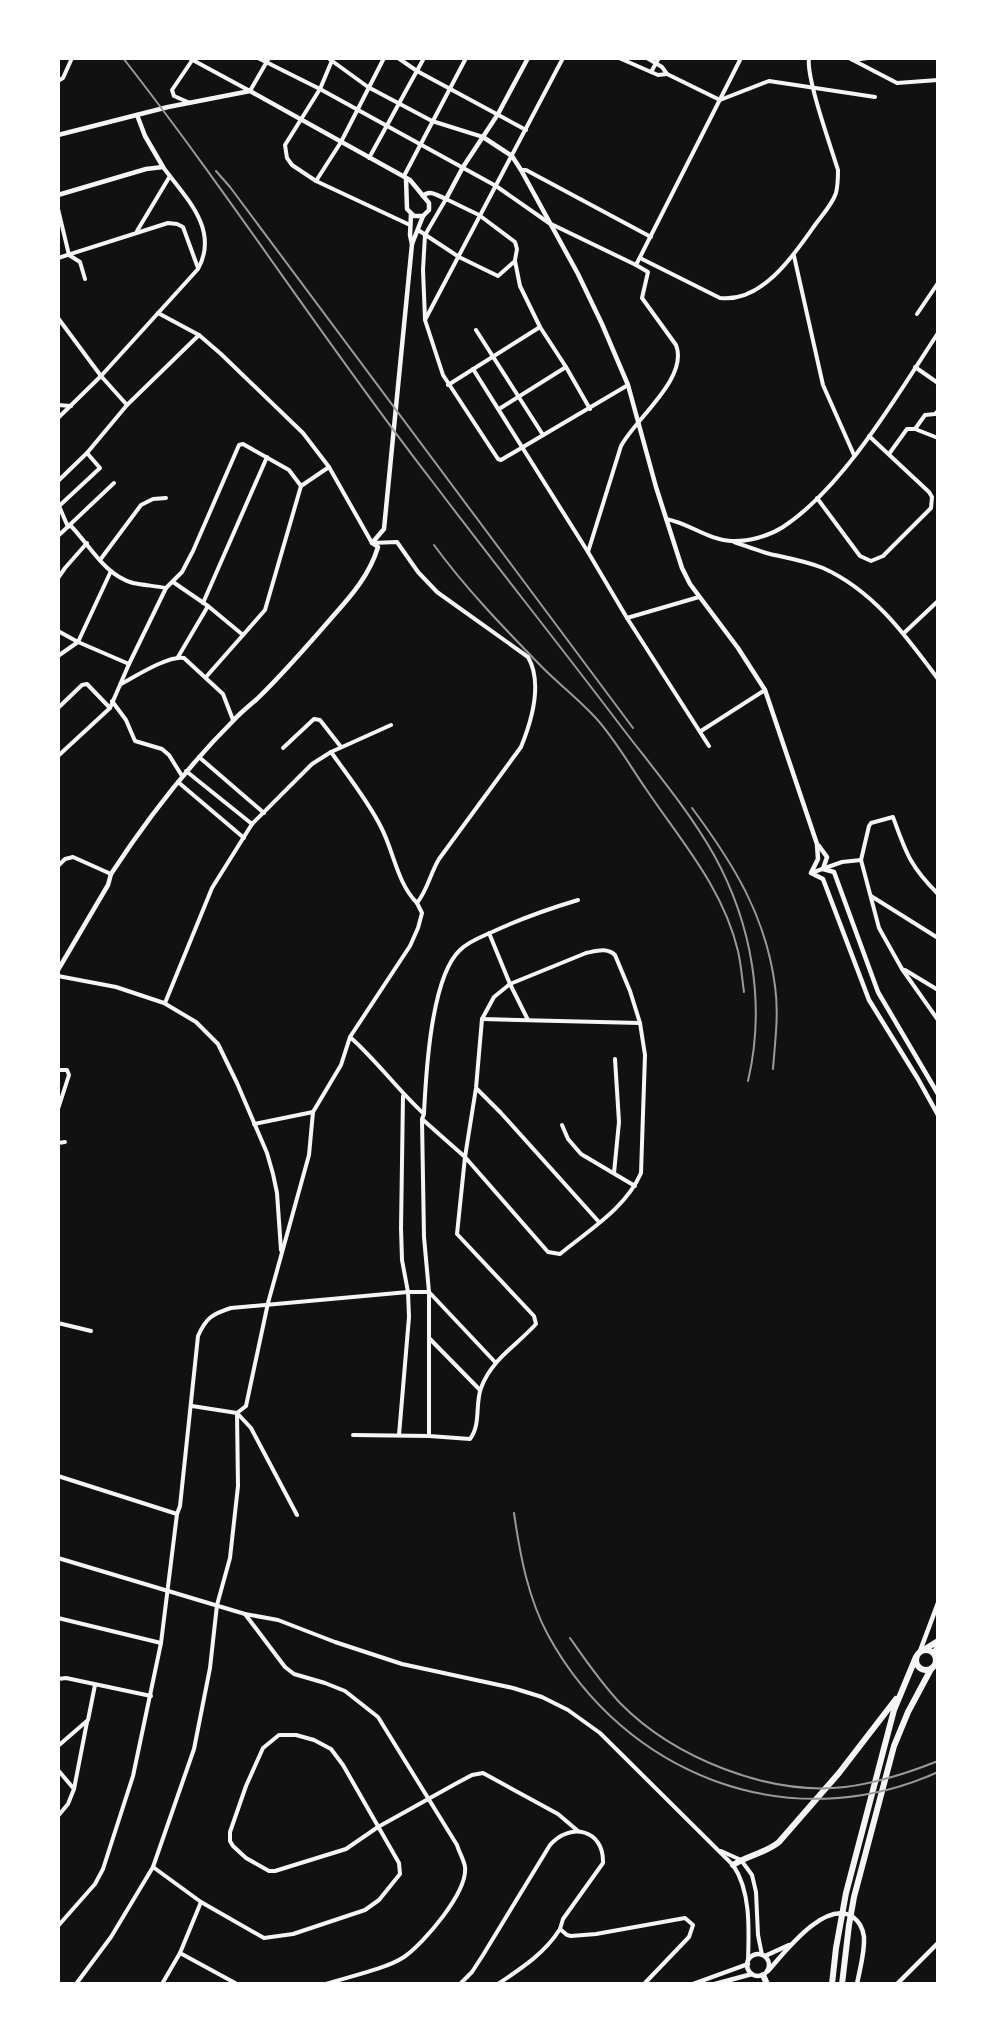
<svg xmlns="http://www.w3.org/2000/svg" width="996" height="2042" font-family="'Libre Baskerville',serif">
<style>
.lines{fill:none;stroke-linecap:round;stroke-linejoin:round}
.minor{stroke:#f5f5f5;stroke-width:4}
.tertiary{stroke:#f5f5f5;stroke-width:4.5}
.primary{stroke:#f5f5f5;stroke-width:6}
.trunk{stroke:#f5f5f5;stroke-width:6}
.rail{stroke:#9a9a9a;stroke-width:2}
</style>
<rect width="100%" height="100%" fill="#111"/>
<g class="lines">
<!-- minor -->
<g class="minor">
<polyline points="189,58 250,91 269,58"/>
<polyline points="258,58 320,89 496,186 549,223 636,265"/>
<polyline points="328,58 368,87 432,121 483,137"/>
<polyline points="333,58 320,89 285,145 287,158 292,165 316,181 410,225"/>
<polyline points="398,58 417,71 526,130"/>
<polyline points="563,58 425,320 443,375 498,459 501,460 628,385"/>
<polyline points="619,58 658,75 667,74"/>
<polyline points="647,58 662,67 667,74 720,100 769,81 875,97"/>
<polyline points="849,58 897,83 938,80"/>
<polyline points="853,60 868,58"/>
<polyline points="651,72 659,58"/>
<polyline points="58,81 63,78 72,58"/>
<polyline points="190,103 174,96 172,90 193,59"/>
<polyline points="369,158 424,58"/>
<polyline points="521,170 526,170 651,237"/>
<polyline points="404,176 466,58"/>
<polyline points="316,181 341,142 384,58"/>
<polyline points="58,209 69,255 80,262 85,279"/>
<polyline points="418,230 459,257 498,276 515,261 520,286 540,327 566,367 590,409"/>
<polyline points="137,231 170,176"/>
<polyline points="794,256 823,385 854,455"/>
<polyline points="58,258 168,223 177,224 183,227 198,268"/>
<path d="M640 258 720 298C762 303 794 255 815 225 822 215 832 205 836 193 838 185 838 178 838 170 831 147 806 78 809 58"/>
<polyline points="917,314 938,283"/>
<polyline points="58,318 101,376 127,405"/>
<polyline points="425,319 423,270 425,235 446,199 479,215 515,242 517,249 515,260"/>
<polyline points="476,330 543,435"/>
<polyline points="915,367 938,383"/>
<polyline points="473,369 588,552 627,618 709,746"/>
<polyline points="448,385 540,327"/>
<polyline points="58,405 71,406"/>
<polyline points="499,409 566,367"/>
<path d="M58 418 101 376 198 269C220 229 185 197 163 167"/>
<polyline points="915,429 925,415 935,414 938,411"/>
<polyline points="889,454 907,429 915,429 938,438"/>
<polyline points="58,481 87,453 127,405 199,335"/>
<polyline points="817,498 860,556 871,561 883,556 931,508 932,497 929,492 869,436"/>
<polyline points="59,506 68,527"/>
<polyline points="58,507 100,468 87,453"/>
<path d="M666 519C689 523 708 540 731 541 748 542 769 536 783 527 844 487 898 394 938 333"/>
<path d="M70 525C89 544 104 575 133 583 143 585 155 586 166 588"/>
<polyline points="58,536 114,483"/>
<path d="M734 542C746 546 758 551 770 554 788 558 806 561 823 568 874 591 906 636 938 679"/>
<path d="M588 552 621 446C635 419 689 378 676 345L642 298 648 272 636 265 741 58"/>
<polyline points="100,560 141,505 153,499 166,498"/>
<polyline points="58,578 65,568 87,543"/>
<polyline points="173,582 208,606 243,635"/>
<polyline points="203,603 267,457"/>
<polyline points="627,618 699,597"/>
<polyline points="58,631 78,642 129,664"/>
<polyline points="904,633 938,601"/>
<polyline points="58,656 78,642 111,571"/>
<polyline points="178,657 208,606"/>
<polyline points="206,677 265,610 301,486 329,467"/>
<path d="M121 684C136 676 169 655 184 658L223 694 233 720"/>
<polyline points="112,701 126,720 135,741 162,749 169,755 182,776"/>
<polyline points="58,708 82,685 87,684 110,708"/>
<polyline points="701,731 765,690"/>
<polyline points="283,748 314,719 320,720 341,747"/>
<path d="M331 752C348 776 368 801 381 827 394 852 397 883 417 903"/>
<polyline points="58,756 110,708 129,664 166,588 182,572 193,551 239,445 243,444 289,470 301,486"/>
<polyline points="199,757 264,813"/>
<polyline points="178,782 244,838"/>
<polyline points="252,824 312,764 331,752 391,725"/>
<path d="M861 860 869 826 871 823 893 817C906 853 910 866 938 894"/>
<polyline points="58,866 65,859 73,857 111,874"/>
<polyline points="811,873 842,862 861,860 879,928 902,969 938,1020"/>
<polyline points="871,896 938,938"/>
<polyline points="489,933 510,984 528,1020"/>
<polyline points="905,970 938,990"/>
<polyline points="58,976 116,987 164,1003 196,1022 218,1044 237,1083 267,1153 273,1174 277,1193 281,1250"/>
<polyline points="165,1003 212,888 252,824 186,771"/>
<polyline points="482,1019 640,1023"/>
<path d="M350 1037C377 1061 398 1090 424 1114L422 1119 465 1157 548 1252 560 1254C589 1230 626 1208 641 1173L645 1055 640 1023 630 991 615 955C607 947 596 951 586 953L510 984 494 997 482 1019 476 1088 465 1157 457 1234 534 1316 536 1324C516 1346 491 1360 481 1388 475 1404 481 1425 470 1439L429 1436"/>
<polyline points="58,1070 67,1070 69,1075 58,1109"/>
<polyline points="477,1089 501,1113 599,1222"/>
<path d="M424 1113C426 1073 431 977 460 950 469 941 481 937 492 932 520 919 548 909 578 900"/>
<polyline points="254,1124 313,1112"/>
<polyline points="562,1125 568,1139 581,1154 635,1186"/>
<polyline points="58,1143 65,1142"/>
<polyline points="614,1173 619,1122 615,1059"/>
<polyline points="58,1323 91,1331"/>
<polyline points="429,1338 480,1390"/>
<polyline points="192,1406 237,1413 251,1428 297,1515"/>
<polyline points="353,1435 429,1436 429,1292 424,1237 422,1120"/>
<polyline points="399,1435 409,1317 408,1292 402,1260 401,1228 403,1096"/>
<polyline points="58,1476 177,1514"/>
<path d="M58 1558 245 1614 278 1620 335 1642 402 1664 513 1688 542 1697 568 1710 600 1733 733 1865C751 1891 749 1930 748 1961"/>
<path d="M245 1614 285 1667 294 1674 325 1683 345 1691 378 1717 457 1845C459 1852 464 1860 465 1867 468 1892 424 1943 404 1957 386 1969 347 1977 326 1984"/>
<polyline points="58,1618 161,1643"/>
<polyline points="58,1679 66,1678 151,1696"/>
<polyline points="58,1746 88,1720 95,1685"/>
<polyline points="58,1770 74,1789 68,1804 58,1816"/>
<polyline points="74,1789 87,1722"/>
<polyline points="721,1851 741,1860 752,1875 756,1892 758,1935 762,1955"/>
<polyline points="153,1867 201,1902 264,1938 293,1934 365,1910 379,1900 400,1874 399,1863 343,1765 331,1749 314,1740 296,1735 279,1735 263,1748 246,1786 230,1832 230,1841 233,1846 246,1858 269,1871 275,1871 346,1849 378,1827 457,1783 472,1775 483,1773 558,1814 578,1831"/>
<path d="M58 1926 95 1884 103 1869 133 1776 161 1643 177 1514 180 1506 198 1336C206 1318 212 1314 231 1308L408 1292H429L495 1362"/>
<polyline points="180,1953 237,1984"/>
<path d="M76 1984 111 1937 153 1867 194 1749 210 1668 217 1605 230 1558 238 1486 237 1413 246 1406 268 1303 309 1155 313 1112 341 1065 350 1037 410 946 418 928 422 913 417 903C428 889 430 874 439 859L521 747C532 720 543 683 528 657L437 592 418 572 397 542 372 543 329 467 303 433 221 354 199 335 158 313"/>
<polyline points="162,1984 180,1953 201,1902"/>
<path d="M460 1984 472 1972 483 1955 550 1845C570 1822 604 1829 603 1863L563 1919 560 1929 567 1935 571 1936 596 1934 685 1918 693 1925 689 1937 644 1984"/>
<path d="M498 1984C522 1968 545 1953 560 1929"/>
</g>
<!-- tertiary -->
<g class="tertiary">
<polyline points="58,135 168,107 250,91 410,180 429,203 429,210 423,216 414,216 407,209 406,178"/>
<polyline points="483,137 512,156 521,170 578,274 602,324 628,385 656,487 682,568 690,584 738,648 765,690 817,844 818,859 811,873 823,879 869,1000 918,1079 938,1115"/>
<polyline points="58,195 146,169 163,167 145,136 137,115"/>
<path d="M423 196C430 189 438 196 446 199L463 167 498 114 528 58"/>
<polyline points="412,244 423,216"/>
<polyline points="819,846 827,857 823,869 834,872 878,992 938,1094"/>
<path d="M58 970 108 885 111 874C147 819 187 767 233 721 240 713 249 706 257 699 284 673 309 644 334 615 352 595 370 574 378 547L372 543 384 529 412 244 410 235 411 214"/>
<polyline points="920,1651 938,1603"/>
<polyline points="934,1653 938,1643"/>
<circle cx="758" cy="1965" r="11"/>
<polyline points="765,1956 789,1945"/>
<path d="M768 1971C785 1952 825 1899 853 1917 860 1922 863 1929 864 1937 865 1952 860 1968 857 1984"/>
<polyline points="693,1984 748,1964"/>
<polyline points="715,1984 752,1974"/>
<polyline points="897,1984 938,1943"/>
</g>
<!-- primary -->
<g class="primary">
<polyline points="925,1649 938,1641"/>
<polyline points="936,1663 938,1661"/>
</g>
<!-- trunk -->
<g class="trunk">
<circle cx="926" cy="1660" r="10"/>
<path d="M733 1865C748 1855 766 1853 779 1842L839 1773 896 1699"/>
<polyline points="763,1975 767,1984"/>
<polyline points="832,1984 836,1948 846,1893 894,1710 916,1657"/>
<polyline points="842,1984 849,1925 854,1897 894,1746 908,1712 931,1669"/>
</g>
<!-- rail -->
<g class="rail">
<path d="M123 58C231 196 325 343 432 481 494 563 558 643 620 725 652 767 688 809 714 855 752 924 766 1004 748 1081"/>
<polyline points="216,171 230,187 633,728"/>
<path d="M434 545C466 589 505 629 543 668 559 684 577 698 593 715 612 734 630 766 646 789 681 841 723 888 738 951 741 964 742 978 744 992"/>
<path d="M692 808C733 863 766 916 775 986 779 1014 775 1042 773 1069"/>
<path d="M514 1513C520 1555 528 1598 548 1635 625 1776 790 1839 938 1772"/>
<path d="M570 1638C586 1661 601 1683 620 1703 674 1758 769 1796 845 1787 877 1783 908 1773 938 1761"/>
</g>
</g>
<!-- border -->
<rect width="996" height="2042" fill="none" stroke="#ffffff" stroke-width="120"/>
</svg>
